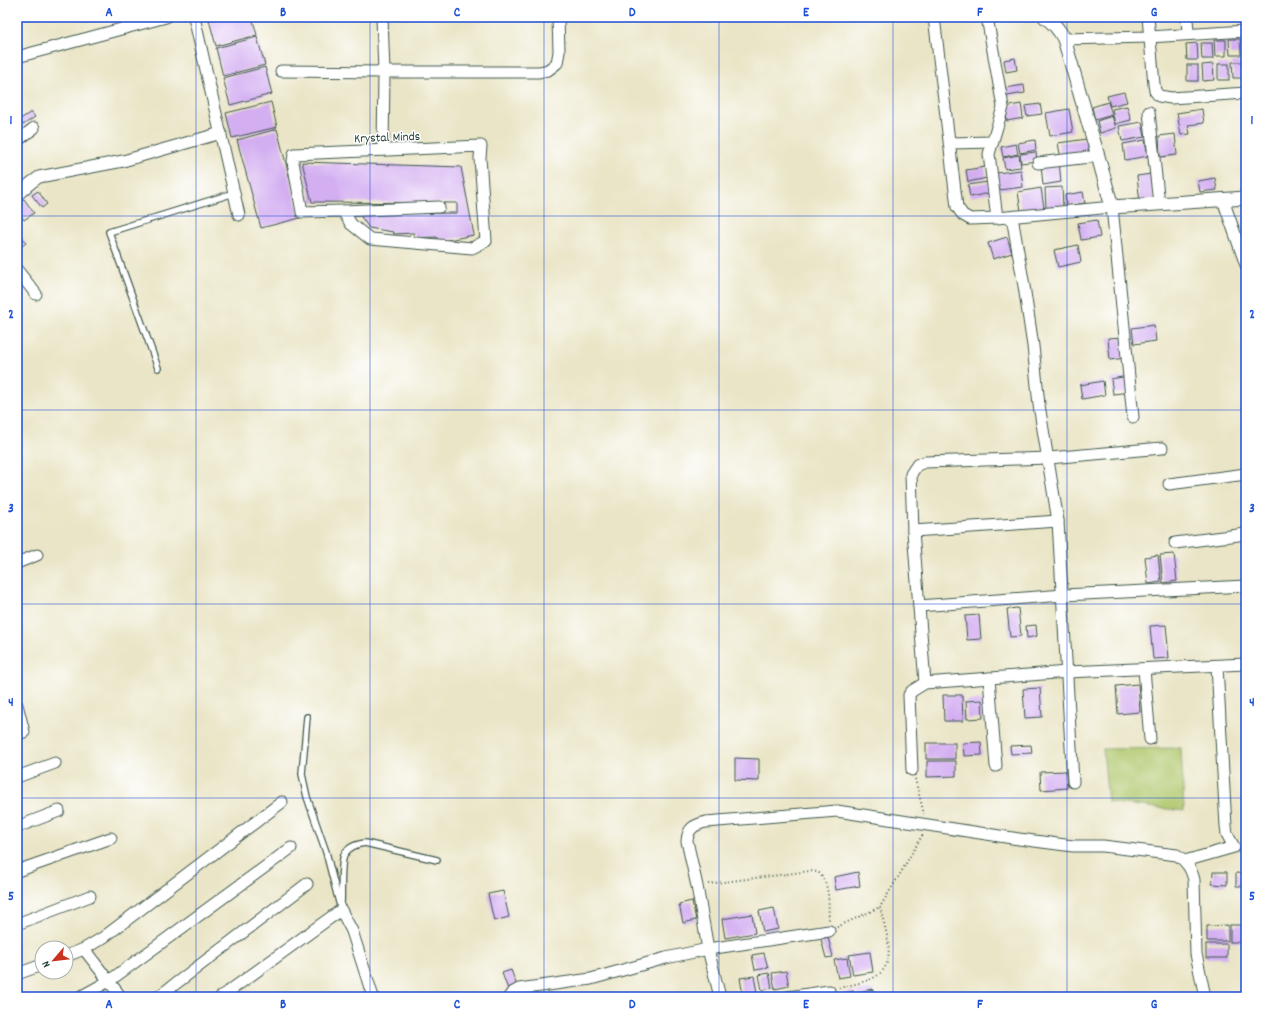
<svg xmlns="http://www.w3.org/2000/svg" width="1263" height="1014" font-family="Dekko,sans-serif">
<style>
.green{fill:#b0c86d;stroke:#688250}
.building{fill:#d3aef1}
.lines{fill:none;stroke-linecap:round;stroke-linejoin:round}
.service-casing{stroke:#3d564a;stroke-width:8}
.minor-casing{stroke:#3d564a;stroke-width:13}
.tertiary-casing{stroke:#3d564a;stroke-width:15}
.path{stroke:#3d564a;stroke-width:2;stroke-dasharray:1 3;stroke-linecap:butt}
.service{stroke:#fff;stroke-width:5.5}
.minor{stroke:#fff;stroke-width:11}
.tertiary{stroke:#fff;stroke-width:13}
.grid{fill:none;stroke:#1d4ed8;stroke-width:1;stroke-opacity:0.55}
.labels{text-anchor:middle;stroke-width:3;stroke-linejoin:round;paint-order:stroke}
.street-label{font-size:13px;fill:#1f3d34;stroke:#fff}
.neatline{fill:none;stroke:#1d4ed8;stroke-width:1.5}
.grid-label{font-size:13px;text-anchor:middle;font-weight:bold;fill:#1d4ed8}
</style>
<rect width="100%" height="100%" fill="#fff"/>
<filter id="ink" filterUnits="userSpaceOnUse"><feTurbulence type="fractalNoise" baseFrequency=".025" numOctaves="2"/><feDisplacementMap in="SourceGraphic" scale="8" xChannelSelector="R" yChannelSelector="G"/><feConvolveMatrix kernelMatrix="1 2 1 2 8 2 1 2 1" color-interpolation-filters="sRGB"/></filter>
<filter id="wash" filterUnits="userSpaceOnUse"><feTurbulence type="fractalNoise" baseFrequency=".012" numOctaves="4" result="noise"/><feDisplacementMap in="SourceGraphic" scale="16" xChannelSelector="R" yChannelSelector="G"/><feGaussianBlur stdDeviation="0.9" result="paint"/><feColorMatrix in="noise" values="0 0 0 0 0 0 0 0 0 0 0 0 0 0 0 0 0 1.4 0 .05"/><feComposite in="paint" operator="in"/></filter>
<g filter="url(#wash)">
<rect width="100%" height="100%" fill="#eae5c6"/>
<!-- green -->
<polygon class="green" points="1181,748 1184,811 1108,802 1103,749"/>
<g id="blocks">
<!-- building -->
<g class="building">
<polygon points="222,17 252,17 257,35 216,46 209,20"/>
<polygon points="257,37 265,65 223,76 216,48"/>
<polygon points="1229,39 1240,39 1241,55 1230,55"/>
<polygon points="1214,40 1226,40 1226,56 1215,56"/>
<polygon points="1197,43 1198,60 1187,60 1186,44"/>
<polygon points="1201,43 1212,43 1213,59 1202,59"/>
<polygon points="1015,58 1017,70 1006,72 1004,60"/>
<polygon points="1232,62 1243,62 1244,78 1233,78"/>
<polygon points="1213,64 1214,80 1203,81 1202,65"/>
<rect x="1218" y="64" width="11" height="16"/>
<rect x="1187" y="65" width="11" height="16"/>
<polygon points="265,67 272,94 230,105 223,78"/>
<polygon points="1024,85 1025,93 1007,96 1005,88"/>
<polygon points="1124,92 1127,102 1110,106 1107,96"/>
<polygon points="271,102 277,127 232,138 226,113"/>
<polygon points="1108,102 1112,115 1095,120 1092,107"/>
<polygon points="1021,104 1023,118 1007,121 1004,107"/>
<polygon points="1040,104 1042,114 1027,116 1025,106"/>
<polygon points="1127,106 1131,120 1115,124 1112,109"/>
<polygon points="1069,109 1073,132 1050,136 1046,113"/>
<polygon points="1202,109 1204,123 1188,125 1190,134 1181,135 1177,113"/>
<polygon points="31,112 35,117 23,125 19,120"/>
<polygon points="1112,116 1116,128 1100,133 1097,121"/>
<polygon points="1142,122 1145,137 1122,141 1119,126"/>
<polygon points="277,129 300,218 261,228 237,140"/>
<polygon points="1175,134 1177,155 1160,157 1159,136"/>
<polygon points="1087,139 1089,155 1061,159 1058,143"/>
<polygon points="1035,140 1036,150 1020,153 1018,143"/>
<polygon points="1145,140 1148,156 1125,160 1123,144"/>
<polygon points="1016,144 1018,154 1003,157 1001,147"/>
<polygon points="1036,152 1037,161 1021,163 1020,154"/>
<polygon points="1019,155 1021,167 1005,169 1003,158"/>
<polygon points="1059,161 1061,182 1043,185 1041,164"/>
<polygon points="302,162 461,167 474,235 437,242 437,237 414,238 414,233 393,234 393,232 369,228 359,214 457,213 457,203 312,202"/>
<polygon points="985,167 987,178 968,182 966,170"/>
<polygon points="1021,170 1023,187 999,190 997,173"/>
<polygon points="1151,174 1154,201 1140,203 1137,176"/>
<polygon points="1215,178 1217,190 1200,192 1198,181"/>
<polygon points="988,182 990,193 970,197 968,185"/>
<polygon points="1062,187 1063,207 1046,208 1045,188"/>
<polygon points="1041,188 1044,208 1021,211 1018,192"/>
<polygon points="38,191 47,204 42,208 32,195"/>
<polygon points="1083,192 1085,203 1066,206 1065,195"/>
<polygon points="24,199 34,213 24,220 17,211 17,204"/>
<polygon points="1097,220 1100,237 1081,240 1078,223"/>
<polygon points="19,233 26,243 17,250 17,235"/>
<polygon points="1007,237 1012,253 993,259 988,243"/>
<polygon points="1078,245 1081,262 1058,267 1054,250"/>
<polygon points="1154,325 1156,341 1134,344 1132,328"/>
<polygon points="1123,337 1125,358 1110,360 1108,338"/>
<polygon points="1128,376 1131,392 1113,394 1111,379"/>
<polygon points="1103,381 1105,395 1082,399 1080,385"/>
<polygon points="1174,554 1177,581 1163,583 1160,555"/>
<polygon points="1158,555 1161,582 1148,584 1145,557"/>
<polygon points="1018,608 1021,636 1010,637 1007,609"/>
<polygon points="979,615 981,639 967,640 965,616"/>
<polygon points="1036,625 1037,636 1027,638 1026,626"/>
<polygon points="1166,625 1169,658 1153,659 1150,626"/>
<polygon points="1138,684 1140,712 1118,714 1116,686"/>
<polygon points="1040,688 1042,717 1025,718 1023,689"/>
<polygon points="943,695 962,695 963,721 944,721"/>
<polygon points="982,700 983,718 967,719 966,701"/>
<polygon points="981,742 982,755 964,756 963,743"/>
<rect x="926" y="743" width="29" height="16"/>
<polygon points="1031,745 1032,753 1011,754 1010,746"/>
<polygon points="735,758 759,759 759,781 735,780"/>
<polygon points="927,761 956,761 956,776 927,777"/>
<polygon points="1066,771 1067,788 1041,790 1040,772"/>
<polygon points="858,872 860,886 836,890 834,877"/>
<polygon points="1213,872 1227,872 1227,885 1212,884"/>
<polygon points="1236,873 1246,874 1246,886 1236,886"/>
<polygon points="503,891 509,917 494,921 488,894"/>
<polygon points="692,901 696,920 683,923 679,904"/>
<polygon points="774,908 778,929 763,932 759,911"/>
<polygon points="752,914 755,933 725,938 722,919"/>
<polygon points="1228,925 1228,941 1207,941 1207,926"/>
<rect x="1230" y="925" width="16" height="17"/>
<polygon points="828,937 833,957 826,958 821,939"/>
<rect x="1206" y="944" width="21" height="14"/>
<polygon points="870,952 873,972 853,975 849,955"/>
<polygon points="764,953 768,968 755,970 752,955"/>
<polygon points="847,958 850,976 838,978 834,960"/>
<polygon points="511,970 517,986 508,989 502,973"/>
<polygon points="786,971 789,986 775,989 772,973"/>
<polygon points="769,973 772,988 762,990 759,975"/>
<polygon points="754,976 757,993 743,996 740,978"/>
<polygon points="873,989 874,997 858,997 857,992"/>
<polygon points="854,991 855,997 840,997 840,994"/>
</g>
</g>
</g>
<g filter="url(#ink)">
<use href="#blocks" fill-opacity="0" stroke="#3d564a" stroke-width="1"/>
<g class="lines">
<!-- service casing -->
<g class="service-casing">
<g id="service">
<polyline points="158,368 109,232 234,193"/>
<polyline points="307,717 302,774 307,797 326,852 341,910"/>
<path d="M341 904C342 893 340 865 344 855 348 847 357 844 365 843L437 860"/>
</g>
</g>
<!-- minor casing -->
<g class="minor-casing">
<g id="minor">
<polyline points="194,17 239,215"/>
<polyline points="382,17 384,72 383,150"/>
<polyline points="934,17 957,207 963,215 970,219 997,218 1112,207 1133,417"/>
<polyline points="987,17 1003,107 989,154 997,218"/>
<polyline points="1148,17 1154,84 1155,91 1159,96 1171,98 1246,93"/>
<polyline points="1187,17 1188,33"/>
<polyline points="1064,39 1149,37 1246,31"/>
<polyline points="17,57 166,17"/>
<polyline points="281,71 384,72 539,72 548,70 557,63 559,52 558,17"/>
<polyline points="1149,112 1159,204"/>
<polyline points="17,141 34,128"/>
<polyline points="950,143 993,142"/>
<polygon points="481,146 480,158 486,241 472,248 370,239 351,224 343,211 302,212 293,162 294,154"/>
<polyline points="1038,163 1098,156"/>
<polyline points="17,195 32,182 39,177 123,161 221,133"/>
<polyline points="1223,200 1246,265"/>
<polyline points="343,211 439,207"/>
<polyline points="1012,217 1024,286 1033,346 1039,405 1058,521 1073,782"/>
<polyline points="17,270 36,294"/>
<polyline points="1169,484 1246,474"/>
<polyline points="913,531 1058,521"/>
<polyline points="1175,543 1246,534"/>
<polyline points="17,563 37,555"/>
<polyline points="919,606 1064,595 1246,586"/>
<polyline points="1144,669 1150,739"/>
<polyline points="989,678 996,766"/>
<polyline points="925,683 913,531 911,474 917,465 925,462 1049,458 1162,448"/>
<polyline points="17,705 24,732 17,734"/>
<polyline points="912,770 909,695 912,691 925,683 1068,672 1246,664"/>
<polyline points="17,777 55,763"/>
<polyline points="17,827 59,811"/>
<polyline points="1185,861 1234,847 1227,834 1226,826 1217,666"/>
<polyline points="17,871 111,838"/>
<polyline points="17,924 90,896"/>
<polyline points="84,949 104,937 282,802"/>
<polyline points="66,956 84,949 121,997"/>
<polyline points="17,974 42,965"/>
<polyline points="80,997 109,981 291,848"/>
<polyline points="158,997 307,884"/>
<polyline points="221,997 341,910 352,931 373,997"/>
<polyline points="509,997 512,993 519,989 591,979 666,958 708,949 829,931"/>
<path d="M720 997 708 949 697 886 687 841C688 828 694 825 706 822L837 811 1019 839 1073 846H1103L1177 855C1187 862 1191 868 1194 880L1196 954 1205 997"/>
<polyline points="788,997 829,991"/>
</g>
</g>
<!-- tertiary casing -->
<g class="tertiary-casing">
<path id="tertiary" d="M1045 17C1054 23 1059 29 1064 39L1098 156 1112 207 1246 198"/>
</g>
<!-- path -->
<g class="path">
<polyline points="915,779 924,814"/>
<path d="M708 884 810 871 818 872C831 884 828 904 829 921"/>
<polyline points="837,927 880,907"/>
<path d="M839 988C850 985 863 983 873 978 900 965 885 930 880 907L900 874 923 834"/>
</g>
<!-- service -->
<use href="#service" class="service"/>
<!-- minor -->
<use href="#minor" class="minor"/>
<!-- tertiary -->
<use href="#tertiary" class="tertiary"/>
</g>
</g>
<!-- grid -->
<path class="grid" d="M196 17V997M370 17V997M544 17V997M719 17V997M893 17V997M1067 17V997M17 216H1246M17 410H1246M17 604H1246M17 798H1246"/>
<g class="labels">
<!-- street labels -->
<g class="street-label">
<text transform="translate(387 136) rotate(-2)" y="5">Krystal Minds</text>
</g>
</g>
<!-- margin -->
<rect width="1263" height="1014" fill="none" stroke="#fff" stroke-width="44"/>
<!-- north arrow -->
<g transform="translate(54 960) rotate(242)"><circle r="19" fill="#ffffff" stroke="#a5b1ae"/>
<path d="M0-3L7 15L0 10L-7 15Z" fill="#c8321e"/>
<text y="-6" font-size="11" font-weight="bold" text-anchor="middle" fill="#1f3d34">N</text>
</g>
<rect x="22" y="22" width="1219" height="970" class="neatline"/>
<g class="grid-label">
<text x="109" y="16">A</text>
<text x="283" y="16">B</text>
<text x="457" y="16">C</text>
<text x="632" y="16">D</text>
<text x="806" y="16">E</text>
<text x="980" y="16">F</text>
<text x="1154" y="16">G</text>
<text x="11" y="124">1</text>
<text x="1252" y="124">1</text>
<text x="11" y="318">2</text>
<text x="1252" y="318">2</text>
<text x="11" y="512">3</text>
<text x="1252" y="512">3</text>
<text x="11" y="706">4</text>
<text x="1252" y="706">4</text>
<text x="11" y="900">5</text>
<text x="1252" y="900">5</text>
<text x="109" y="1008">A</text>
<text x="283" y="1008">B</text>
<text x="457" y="1008">C</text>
<text x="632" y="1008">D</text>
<text x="806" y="1008">E</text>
<text x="980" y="1008">F</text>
<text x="1154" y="1008">G</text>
</g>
</svg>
